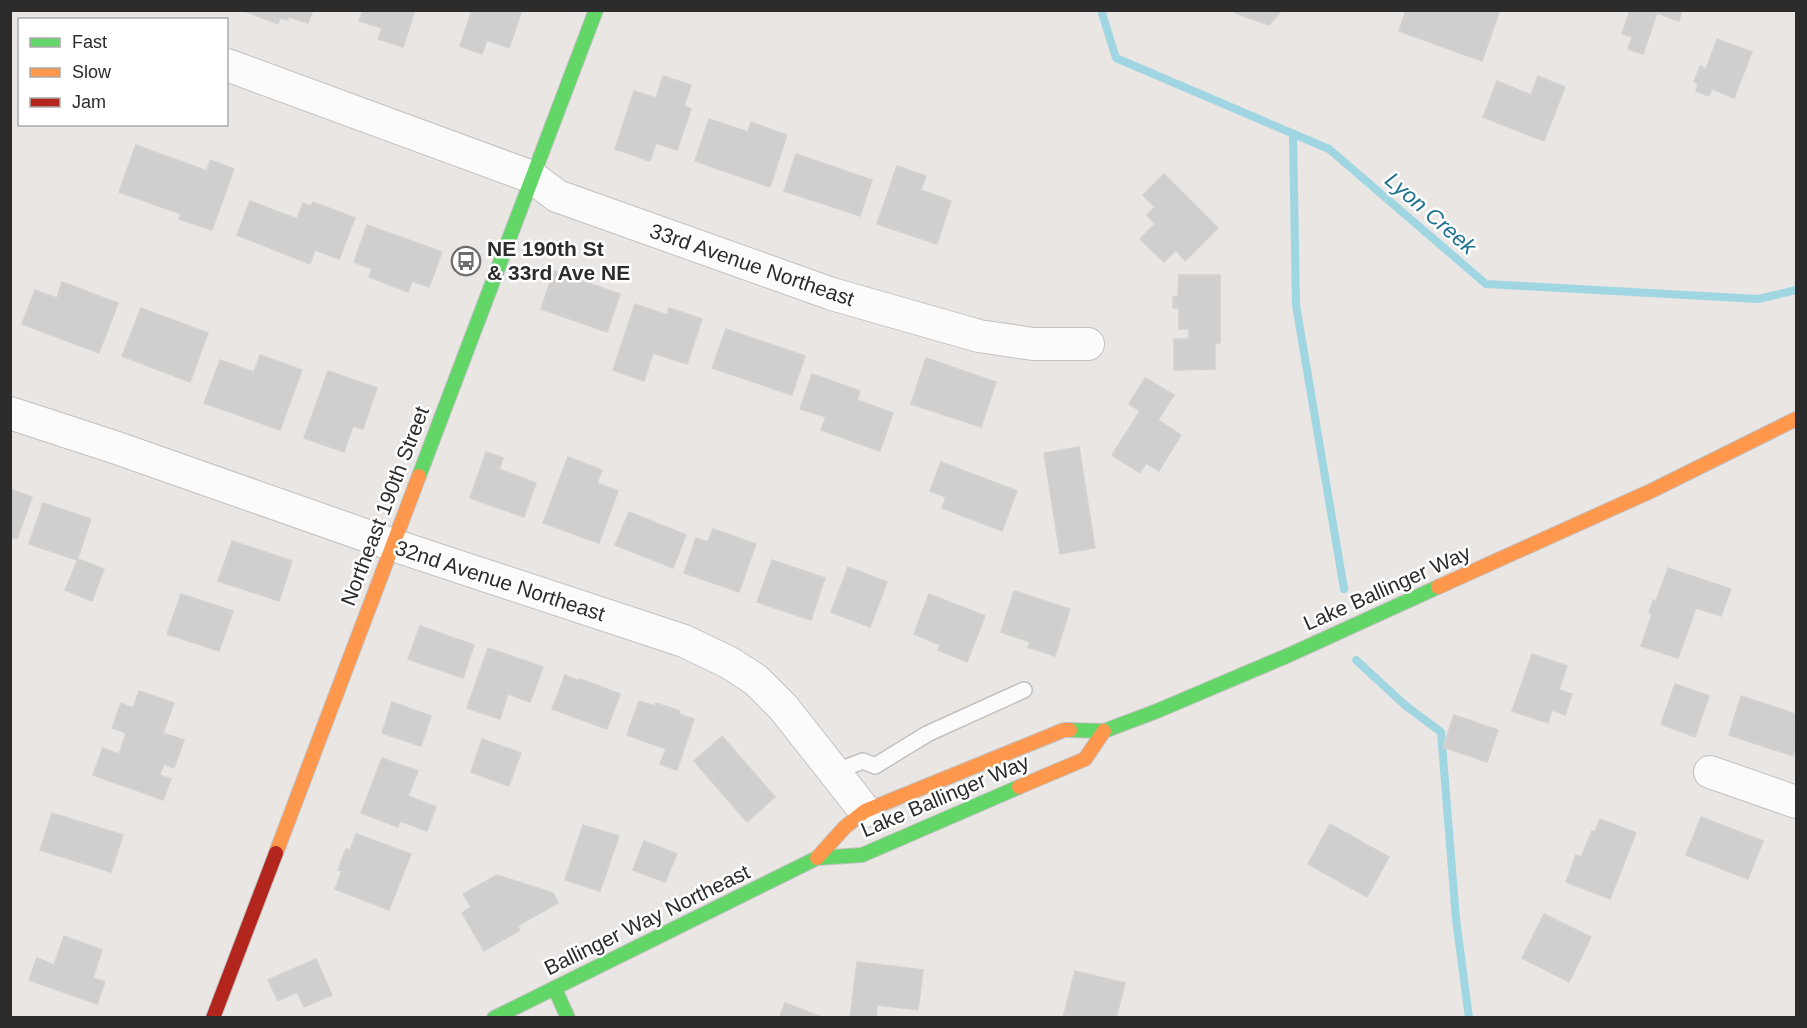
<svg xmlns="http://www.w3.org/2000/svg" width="1807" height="1028" font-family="Helvetica,sans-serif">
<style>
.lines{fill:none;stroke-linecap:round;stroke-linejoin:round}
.stream{stroke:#a0d5e2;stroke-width:8}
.building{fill:#d1cfcd;stroke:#d4d2d0;stroke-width:1.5}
.lane-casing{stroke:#c2c1c2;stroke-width:18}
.street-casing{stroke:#c2c1c2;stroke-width:34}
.fast-casing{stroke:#c2c1c2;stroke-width:16}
.slow-casing{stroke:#c2c1c2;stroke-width:16}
.jam-casing{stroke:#c2c1c2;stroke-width:16}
.lane{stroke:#fcfbfb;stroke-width:15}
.street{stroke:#fcfbfb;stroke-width:32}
.fast{stroke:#63d668;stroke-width:14}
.slow{stroke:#ff974d;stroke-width:14}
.jam{stroke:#b3261e;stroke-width:14}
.labels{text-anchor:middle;stroke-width:5;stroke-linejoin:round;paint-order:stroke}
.poi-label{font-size:21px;font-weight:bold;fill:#2c2c2c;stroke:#fff;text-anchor:start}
.street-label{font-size:21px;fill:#2c2c2c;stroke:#fff}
.water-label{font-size:22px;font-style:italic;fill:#1d708f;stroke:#fff}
</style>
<rect width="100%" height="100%" fill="#e9e6e4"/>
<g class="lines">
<!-- stream -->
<g class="stream">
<polyline points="1101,10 1116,58 1329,149 1486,284 1758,299 1796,290"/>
<polyline points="1293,134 1296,305 1344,589"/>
<polyline points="1356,660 1406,706 1441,732 1456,919 1469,1018"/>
</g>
</g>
<!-- building -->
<g class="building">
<polygon points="242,10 313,10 308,23 289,17 288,20 280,18 278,24"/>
<polygon points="363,10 415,10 403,47 378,39 382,28 359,21"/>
<polygon points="472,10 522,10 509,48 487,40 482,54 460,46"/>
<polygon points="1236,10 1282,10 1269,25 1235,13"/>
<polygon points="1406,10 1500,10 1482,61 1399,31"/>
<polygon points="1630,10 1682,10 1679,21 1657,13 1643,54 1628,49 1632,37 1622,34"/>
<polygon points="1717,39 1752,52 1734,98 1712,89 1709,96 1696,91 1698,84 1694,82 1700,66 1706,69"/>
<polygon points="663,76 691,85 684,106 691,109 677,150 656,143 650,161 615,149 634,91 656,98"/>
<polygon points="1538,76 1565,87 1544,141 1483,117 1497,81 1531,95"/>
<polygon points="709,119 748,132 751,122 787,135 770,187 695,161"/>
<polygon points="136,145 207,171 210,160 234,169 212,230 179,219 181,214 119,192"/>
<polygon points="796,154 872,180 860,216 784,191"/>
<polygon points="897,166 926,176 921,190 951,201 937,244 877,224"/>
<polygon points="1164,174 1218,228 1185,261 1176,250 1164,262 1140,239 1155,224 1147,215 1155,207 1143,195"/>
<polygon points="250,201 297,219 303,203 311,206 313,202 355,218 339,259 315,250 310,264 237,235"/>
<polygon points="367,225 442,252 429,287 412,281 408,292 369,277 372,269 354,262"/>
<polygon points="554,271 620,294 607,332 541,309"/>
<polygon points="1179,275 1220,275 1220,343 1215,343 1215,369 1174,370 1174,339 1189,339 1189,329 1179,329 1179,308 1173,308 1173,297 1178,296"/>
<polygon points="62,282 118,303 99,353 22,324 35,290 57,298"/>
<polygon points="635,304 667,315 669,308 702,319 687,364 653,353 644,381 613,370"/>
<polygon points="141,308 208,333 190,382 122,356"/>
<polygon points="726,329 805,356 792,395 712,368"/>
<polygon points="260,355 302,370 280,430 204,403 220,360 254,372"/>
<polygon points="926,358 996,382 981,427 911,404"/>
<polygon points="328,371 377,388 363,429 353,426 344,452 304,438"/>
<polygon points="812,374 860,391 857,400 893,413 880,451 821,430 826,417 800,409"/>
<polygon points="1145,378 1174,395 1158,420 1181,435 1159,471 1146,463 1140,473 1112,455 1140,411 1129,404"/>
<polygon points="1079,447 1095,548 1060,554 1044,453"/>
<polygon points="486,452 503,458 499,469 536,483 524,517 470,498"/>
<polygon points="568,457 602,470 597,483 618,491 599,543 543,523"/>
<polygon points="941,462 1017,491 1002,531 942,508 946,497 930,491"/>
<polygon points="10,489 32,497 17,539 10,537"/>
<polygon points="43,503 91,519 77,560 29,544"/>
<polygon points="629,512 686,535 673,568 615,545"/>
<polygon points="713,529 756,544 739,592 684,573 696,538 708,542"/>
<polygon points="232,541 292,561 279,601 218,581"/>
<polygon points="78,559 104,569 92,601 65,590"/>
<polygon points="772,560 825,578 811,620 757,602"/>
<polygon points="848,567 887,582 870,627 831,612"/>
<polygon points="1668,568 1731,589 1721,616 1696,608 1678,658 1641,646 1652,614 1649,613 1653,600 1656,601"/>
<polygon points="1014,591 1070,609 1055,656 1028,647 1030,642 1001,632"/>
<polygon points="181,594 233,611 219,651 167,634"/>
<polygon points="929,594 985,616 967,662 938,650 940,645 914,634"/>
<polygon points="420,626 474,645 463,678 408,659"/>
<polygon points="488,648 543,667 530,702 508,694 500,719 467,708"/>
<polygon points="1532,654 1567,666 1559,690 1572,694 1565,715 1552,710 1548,723 1512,711"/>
<polygon points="565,675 579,681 580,679 620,694 607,729 552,709"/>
<polygon points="1675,684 1709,696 1695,737 1661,724"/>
<polygon points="139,691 174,703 163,733 184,740 174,768 164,764 160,775 171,779 163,800 93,775 103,748 119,754 126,733 112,728 121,703 133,708"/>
<polygon points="1741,696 1796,714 1796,745 1793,756 1729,735"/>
<polygon points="639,701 655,706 656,703 680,711 679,714 694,719 677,770 660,764 666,749 627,735"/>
<polygon points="392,702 431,716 421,746 382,733"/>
<polygon points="1454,715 1498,730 1487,762 1443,747"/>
<polygon points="722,736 775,797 747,822 694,761"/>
<polygon points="482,739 521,753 509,786 471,772"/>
<polygon points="382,758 418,771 408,796 436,807 427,831 400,821 398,827 361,813"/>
<polygon points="52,813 123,835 111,872 40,850"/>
<polygon points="1701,817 1763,841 1748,879 1686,855"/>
<polygon points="1600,819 1636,833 1610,899 1566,882 1576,855 1581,857 1592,831 1595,832"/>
<polygon points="1330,824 1389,857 1367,897 1308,864"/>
<polygon points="583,825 619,836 600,891 565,880"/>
<polygon points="356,834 411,854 389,910 335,889 342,871 338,870 346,849 350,850"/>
<polygon points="644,841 677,854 665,882 633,870"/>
<polygon points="497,875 553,893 558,903 517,926 520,930 484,951 462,913 471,907 463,894"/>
<polygon points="1544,914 1591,937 1569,982 1522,958"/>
<polygon points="64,936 102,950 93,978 105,982 97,1004 29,980 37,958 54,965"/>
<polygon points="316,959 332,995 304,1007 297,992 278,1001 268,980"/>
<polygon points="857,962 923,970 918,1010 877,1005 876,1018 850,1018"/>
<polygon points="1075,971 1125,983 1116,1018 1063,1018"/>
<polygon points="785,1003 822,1017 822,1018 779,1018"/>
</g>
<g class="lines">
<!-- lane casing -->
<g class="lane-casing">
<polyline id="lane" points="834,772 863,761 875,766 927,734 1024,690"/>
</g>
<!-- street casing -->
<g class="street-casing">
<g id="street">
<polyline points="227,65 532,177 557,196 832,294 979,336 1033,344 1088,344"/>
<polyline points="10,413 117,448 393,545 684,641 728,662 756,680 783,707 865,811"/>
<polyline points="1710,772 1796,802"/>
</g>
</g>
<!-- fast casing -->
<g class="fast-casing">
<g id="fast">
<polyline points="419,476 596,10"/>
<polyline points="1070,730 1104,731 1157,711 1289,655 1438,587"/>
<polyline points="555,989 568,1018"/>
<polyline points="494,1018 817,858 862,855 1019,787"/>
</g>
</g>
<!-- slow casing -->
<g class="slow-casing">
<g id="slow">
<polyline points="1438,587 1651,491 1796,419"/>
<polyline points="1019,787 1085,759 1104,731"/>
<polyline points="276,853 419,476"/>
<polyline points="817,858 845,827 865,811 1064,730 1070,730"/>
</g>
</g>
<!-- jam casing -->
<g class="jam-casing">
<polyline id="jam" points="213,1018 276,853"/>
</g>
<!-- lane -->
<use href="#lane" class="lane"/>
<!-- street -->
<use href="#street" class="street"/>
<!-- fast -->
<use href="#fast" class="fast"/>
<!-- slow -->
<use href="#slow" class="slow"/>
<!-- jam -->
<use href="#jam" class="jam"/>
</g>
<!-- icons -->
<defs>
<g id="bus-ring" transform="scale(1.5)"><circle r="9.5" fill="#fff" stroke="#6e6d6c" stroke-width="1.5"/><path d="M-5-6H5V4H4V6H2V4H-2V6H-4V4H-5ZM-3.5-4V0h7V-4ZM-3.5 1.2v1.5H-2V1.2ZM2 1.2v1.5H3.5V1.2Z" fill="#6e6d6c"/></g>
</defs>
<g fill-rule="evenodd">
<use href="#bus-ring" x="466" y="261"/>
</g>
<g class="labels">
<!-- poi labels -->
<g class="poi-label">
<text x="487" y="256">NE 190th St<tspan x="487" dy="24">&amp; 33rd Ave NE</tspan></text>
</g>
<!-- street labels -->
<g class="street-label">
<text transform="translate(752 265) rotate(19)" y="7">33rd Avenue Northeast</text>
<text transform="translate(385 506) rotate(-69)" y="7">Northeast 190th Street</text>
<text transform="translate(500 581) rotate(18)" y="7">32nd Avenue Northeast</text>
<text transform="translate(1387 588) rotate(-24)" y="7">Lake Ballinger Way</text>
<text transform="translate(945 796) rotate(-23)" y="7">Lake Ballinger Way</text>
<text transform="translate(647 920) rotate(-26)" y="7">Ballinger Way Northeast</text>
</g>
<!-- water labels -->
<g class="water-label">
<text transform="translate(1431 213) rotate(41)" y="8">Lyon Creek</text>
</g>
</g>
<!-- border -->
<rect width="1807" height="1028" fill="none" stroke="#2c2c2c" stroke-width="24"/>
<!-- legend -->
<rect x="18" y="18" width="210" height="108" fill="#ffffff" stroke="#ababab" stroke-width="1.5"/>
<rect x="30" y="38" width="30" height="9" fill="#63d668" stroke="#ababab" stroke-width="1.5"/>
<text x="72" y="48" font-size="18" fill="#2c2c2c">Fast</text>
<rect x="30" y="68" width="30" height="9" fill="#ff974d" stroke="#ababab" stroke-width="1.5"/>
<text x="72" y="78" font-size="18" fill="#2c2c2c">Slow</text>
<rect x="30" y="98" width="30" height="9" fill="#b3261e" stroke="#ababab" stroke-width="1.5"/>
<text x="72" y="108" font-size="18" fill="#2c2c2c">Jam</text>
</svg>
